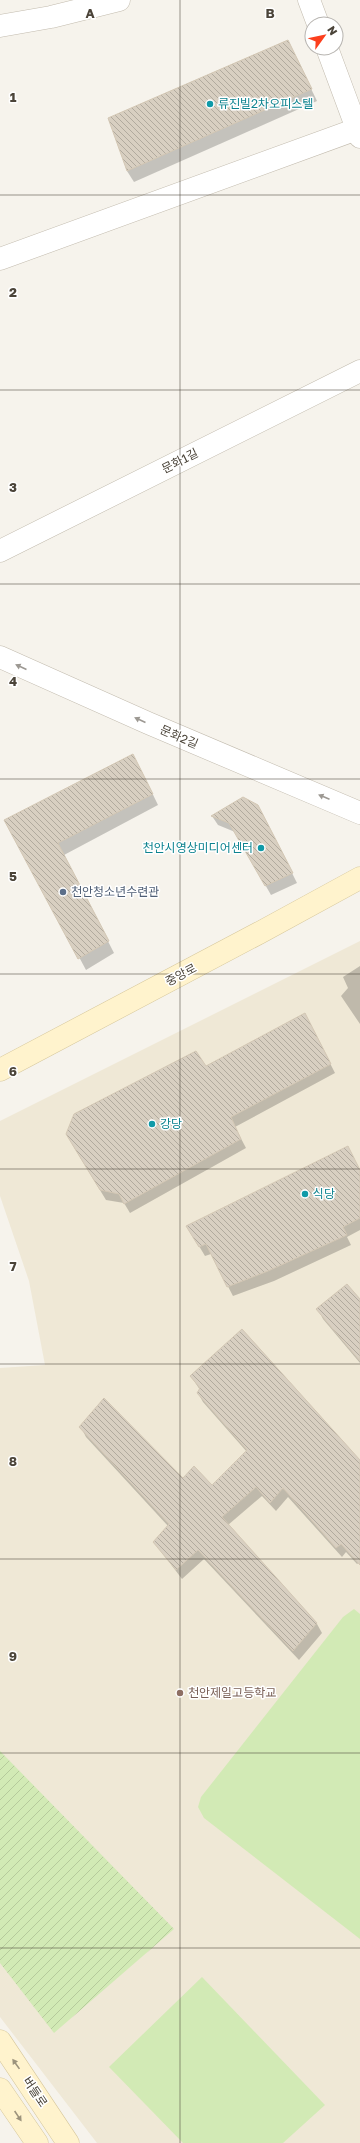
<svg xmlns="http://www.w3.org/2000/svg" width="360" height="2143" font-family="'Golos Text','Noto Sans KR',sans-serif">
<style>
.education{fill:#efe8d6}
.grass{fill:#d2eab5}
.garden{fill:url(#garden-furrows)}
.shadow{fill:#0003}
.building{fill:url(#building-back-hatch);stroke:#d3c7b4}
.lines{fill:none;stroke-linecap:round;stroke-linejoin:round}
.street-casing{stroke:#c2bbae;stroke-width:23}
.secondary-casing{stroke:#d6c79b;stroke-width:23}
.street{stroke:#fff;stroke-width:22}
.secondary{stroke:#fff3cd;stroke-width:22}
.oneway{fill:#9c9892}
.oneway2{fill:#9c937c}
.grid{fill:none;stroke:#4b4439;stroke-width:1;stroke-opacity:0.55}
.culture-dot{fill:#0f9aa8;stroke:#fff;stroke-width:1.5}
.service-dot{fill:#5c6f8a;stroke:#fff;stroke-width:1.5}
.education-dot{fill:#8d6e63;stroke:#fff;stroke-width:1.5}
.labels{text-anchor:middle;stroke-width:3;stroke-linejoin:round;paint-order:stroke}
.culture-label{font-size:12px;fill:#0d838f;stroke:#fff;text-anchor:start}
.street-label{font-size:12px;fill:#4b4439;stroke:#fff}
.service-label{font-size:12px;fill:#4e5e75;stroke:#fff;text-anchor:start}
.education-label{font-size:12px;fill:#785e54;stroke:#fff;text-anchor:start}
.grid-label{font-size:13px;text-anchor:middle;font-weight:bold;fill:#4b4439;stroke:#fff;stroke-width:3;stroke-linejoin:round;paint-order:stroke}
</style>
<defs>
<pattern id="garden-furrows" width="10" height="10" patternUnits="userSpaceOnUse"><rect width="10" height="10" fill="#d2eab5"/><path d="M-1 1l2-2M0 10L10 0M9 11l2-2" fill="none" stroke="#b6ca9c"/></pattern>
<pattern id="building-back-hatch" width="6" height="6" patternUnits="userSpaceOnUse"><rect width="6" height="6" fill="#d8cfc1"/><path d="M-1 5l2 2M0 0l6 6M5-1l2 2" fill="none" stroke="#b1aa9e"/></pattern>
</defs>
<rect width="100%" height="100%" fill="#f6f3ec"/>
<!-- education -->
<polygon class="education" points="360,941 360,2143 97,2143 0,2017 0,1368 45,1365 29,1281 0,1196 0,1121"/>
<!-- grass -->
<g class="grass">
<polygon points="354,1609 360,1614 360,1939 204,1818 198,1807 201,1797 343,1617"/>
<polygon points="202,1977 325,2105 283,2143 183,2143 109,2067"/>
</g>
<!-- garden -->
<polygon class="garden" points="0,1751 174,1929 54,2033 0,1963"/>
<!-- shadow -->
<g class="shadow">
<polygon points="288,41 317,101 134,182 127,171"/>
<polygon points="139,766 158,805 64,855 114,953 86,970 6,821"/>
<polygon points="263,815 297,883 271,895 235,832 218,825 212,816"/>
<polygon points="360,966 360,1024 341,996 348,988 343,977"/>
<polygon points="310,1024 335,1073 235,1127 246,1148 130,1213 124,1203 106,1200 72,1144"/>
<polygon points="348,1147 360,1171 360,1230 347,1237 351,1245 274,1281 233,1296 211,1254 205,1256 187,1226"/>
<polygon points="360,1301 360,1363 323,1319 318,1309"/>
<polygon points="191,1376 360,1462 360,1562 357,1564 346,1552 342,1557 288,1497 276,1511 262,1496 228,1525 317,1624 322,1633 299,1660 204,1559 182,1579 154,1542 168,1526 86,1437 81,1427 183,1479 212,1486 247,1452 203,1402 198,1393 200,1390"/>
</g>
<!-- building -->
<g class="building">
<polygon points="288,40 312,89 127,171 108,118"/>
<polygon points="133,754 153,794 58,843 109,941 78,959 4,820"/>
<polygon points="243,797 258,805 293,873 265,886 229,823 211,816"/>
<polygon points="305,1013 331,1064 231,1117 241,1139 124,1204 119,1194 100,1190 66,1134 74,1114 196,1051 206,1066"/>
<polygon points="348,1146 360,1170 360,1218 343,1227 347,1235 268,1271 227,1287 206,1244 199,1247 186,1226"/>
<polygon points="347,1284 360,1299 360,1361 316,1309"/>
<polygon points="242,1329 360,1460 360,1565 341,1544 336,1548 283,1488 270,1503 256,1487 222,1517 317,1623 293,1651 198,1550 176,1570 153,1542 169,1524 79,1427 104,1398 183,1478 194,1466 212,1485 247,1450 197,1393 200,1388 190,1376"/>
</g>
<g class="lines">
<!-- street casing -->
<g class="street-casing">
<g id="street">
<polyline points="309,0 318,24"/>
<polyline points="0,26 51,17 119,0"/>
<polyline points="327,48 360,137"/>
<polyline points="0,259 357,129"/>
<polyline points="0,551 360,371"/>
<polyline points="0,657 148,723 360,813"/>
</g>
</g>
<!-- secondary casing -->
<g class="secondary-casing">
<g id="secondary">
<polyline points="0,1070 259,933 360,878"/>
<polyline points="0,2041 68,2143"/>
<polyline points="0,2089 37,2143"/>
</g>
</g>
<!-- street -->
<use href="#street" class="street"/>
<!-- secondary -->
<use href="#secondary" class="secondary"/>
</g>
<!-- one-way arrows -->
<defs><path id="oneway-solid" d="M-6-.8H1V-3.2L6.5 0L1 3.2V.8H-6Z"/></defs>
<g class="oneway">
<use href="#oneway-solid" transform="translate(21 667) rotate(-156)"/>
<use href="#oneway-solid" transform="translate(140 720) rotate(-156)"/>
<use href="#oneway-solid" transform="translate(324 797) rotate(-157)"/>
</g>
<g class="oneway2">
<use href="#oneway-solid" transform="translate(16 2064) rotate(-125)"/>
<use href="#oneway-solid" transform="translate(18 2116) rotate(56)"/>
</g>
<!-- grid -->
<path class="grid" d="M180 0V2143M0 195H360M0 390H360M0 584H360M0 779H360M0 974H360M0 1169H360M0 1364H360M0 1559H360M0 1753H360M0 1948H360"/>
<!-- markers -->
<g class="culture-dot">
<circle cx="210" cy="104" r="4"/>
<circle cx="261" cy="848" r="4"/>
<circle cx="152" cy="1124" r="4"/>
<circle cx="305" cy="1194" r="4"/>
</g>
<circle class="service-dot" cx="63" cy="892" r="4"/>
<circle class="education-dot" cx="180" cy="1693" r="4"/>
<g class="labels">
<!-- culture labels -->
<g class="culture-label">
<text x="218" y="108">류진빌2차오피스텔</text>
<text x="253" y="852" text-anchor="end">천안시영상미디어센터</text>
<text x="160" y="1128">강당</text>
<text x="313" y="1198">식당</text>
</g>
<!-- street labels -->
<g class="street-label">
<text transform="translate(180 461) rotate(-27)" y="4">문화1길</text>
<text transform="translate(179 737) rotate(23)" y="4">문화2길</text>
<text transform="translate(181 975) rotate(-28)" y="4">중앙로</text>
<text transform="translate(35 2092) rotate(56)" y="4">버들로</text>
</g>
<!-- service labels -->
<g class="service-label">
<text x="71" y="896">천안청소년수련관</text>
</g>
<!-- education labels -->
<g class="education-label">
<text x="188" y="1697">천안제일고등학교</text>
</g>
</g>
<g class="grid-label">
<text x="90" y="18">A</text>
<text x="270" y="18">B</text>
<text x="13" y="102">1</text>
<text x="13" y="297">2</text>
<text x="13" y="492">3</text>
<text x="13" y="686">4</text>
<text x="13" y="881">5</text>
<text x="13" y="1076">6</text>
<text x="13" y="1271">7</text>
<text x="13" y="1466">8</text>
<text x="13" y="1661">9</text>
</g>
<!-- north arrow -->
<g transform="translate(324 36) rotate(57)"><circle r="19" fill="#ffffff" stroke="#b7b4b0"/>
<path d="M0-3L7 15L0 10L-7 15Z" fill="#fc3f1d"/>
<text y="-6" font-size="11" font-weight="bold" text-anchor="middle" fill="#4b4439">N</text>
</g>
</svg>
